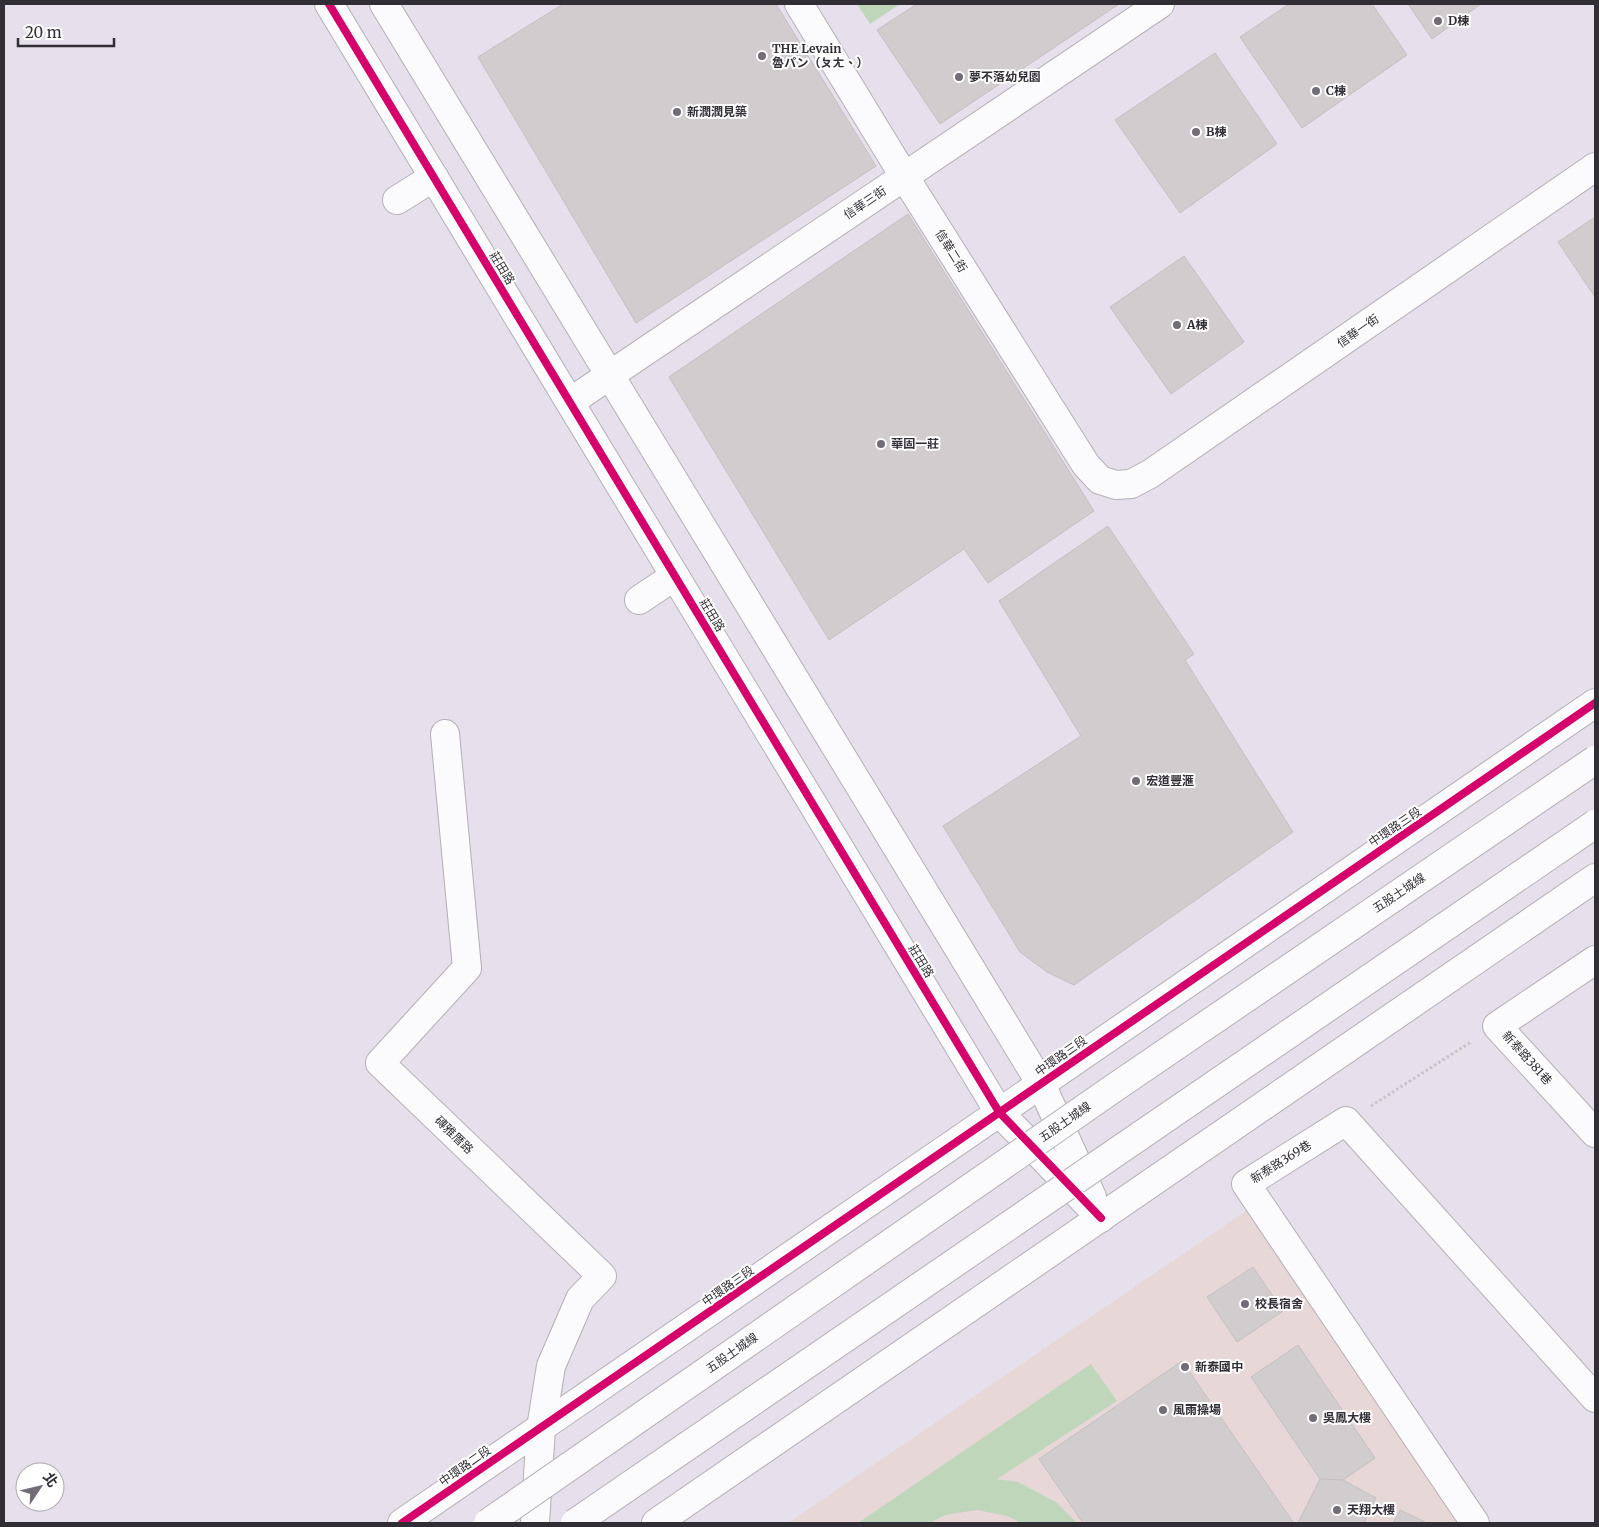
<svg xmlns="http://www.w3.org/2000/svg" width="1599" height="1527" font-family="Merriweather,'Noto Sans TC','Noto Sans JP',serif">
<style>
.education{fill:#e7d8d7}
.green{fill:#c0d6bb}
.building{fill:#d1cccd;stroke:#c4bfc1}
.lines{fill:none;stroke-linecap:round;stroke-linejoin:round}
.minor-casing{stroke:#b4b0b7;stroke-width:30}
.path{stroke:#c5c4c7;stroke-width:3;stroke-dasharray:2.5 2.5;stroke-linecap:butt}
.minor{stroke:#fbfafc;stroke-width:28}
.highway-bridge-casing{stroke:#b4b0b7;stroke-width:30;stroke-linecap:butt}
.highway-bridge{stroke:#fbfafc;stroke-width:28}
.cycleway-casing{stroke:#fff;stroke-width:11}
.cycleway{stroke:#d6006c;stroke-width:8}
.poi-dot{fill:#716c75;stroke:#fff;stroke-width:2}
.labels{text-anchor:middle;stroke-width:4;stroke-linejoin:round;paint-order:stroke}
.poi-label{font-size:12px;font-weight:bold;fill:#322e36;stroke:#fff;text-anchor:start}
.street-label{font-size:12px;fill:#322e36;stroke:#fff}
</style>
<rect width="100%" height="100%" fill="#e5e0eb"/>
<!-- education -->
<polygon class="education" points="1246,1211 1460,1523 788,1523"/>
<!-- green -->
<g class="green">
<polygon points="857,4 900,4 870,24"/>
<polygon points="1091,1364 1117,1401 997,1479 1018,1482 1056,1502 1077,1523 1022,1523 1007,1516 977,1510 945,1515 930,1523 858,1523"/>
</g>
<!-- building -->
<g class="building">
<polygon points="563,4 776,4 876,166 636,323 478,57"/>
<polygon points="917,4 1119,4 940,124 877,30"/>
<polygon points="1289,4 1372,4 1407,55 1302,128 1240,37"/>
<polygon points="1408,4 1481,4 1432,39"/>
<polygon points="1215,53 1277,144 1180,213 1115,120"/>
<polygon points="908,214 1094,511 988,583 964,549 829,640 669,377"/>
<polygon points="1595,217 1595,297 1558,242"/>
<polygon points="1184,256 1244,342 1171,394 1110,307"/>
<polygon points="1108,526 1194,654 1185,660 1293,832 1074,985 1047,972 1020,952 943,826 1081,736 999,601"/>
<polygon points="1253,1267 1283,1311 1237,1342 1207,1297"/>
<polygon points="1298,1345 1375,1458 1343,1480 1320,1479 1251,1377"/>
<polygon points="1182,1361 1293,1522 1292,1523 1083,1523 1039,1459"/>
<polygon points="1320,1479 1343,1480 1376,1498 1364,1523 1298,1523"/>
<polygon points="1400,1510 1427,1523 1393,1523"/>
</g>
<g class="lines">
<!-- minor casing -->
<g class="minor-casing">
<g id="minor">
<polyline points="329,4 999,1112 1101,1218"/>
<polyline points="384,4 1041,1084 1092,1197"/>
<polyline points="799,4 904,176 1086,465 1100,480 1116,485 1131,484 1150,474 1595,167"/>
<polyline points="397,200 434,177"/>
<polyline points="570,402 1160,4"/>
<polyline points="639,600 675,576"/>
<polyline points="445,734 467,968 380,1063 602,1276 580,1299 551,1366 541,1428 535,1523"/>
<polyline points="1595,960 1497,1026 1595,1133"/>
<polyline points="402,1523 1595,703"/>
<polyline points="656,1523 1595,878"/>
<polyline points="1475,1523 1246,1184 1346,1121 1595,1398"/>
</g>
</g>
<!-- path -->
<polyline class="path" points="1371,1106 1471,1042"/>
<!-- minor -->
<use href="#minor" class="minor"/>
<!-- highway-bridge casing -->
<g class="highway-bridge-casing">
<g id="highway-bridge">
<polyline points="488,1523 1114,1088 1595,760"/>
<polyline points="575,1523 1595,824"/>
</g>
</g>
<!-- highway-bridge -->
<use href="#highway-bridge" class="highway-bridge"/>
<!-- cycleway casing -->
<g class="cycleway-casing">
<g id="cycleway">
<polyline points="329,4 999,1112 1101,1218"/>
<polyline points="402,1523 1595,703"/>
</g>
</g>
<!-- cycleway -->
<use href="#cycleway" class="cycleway"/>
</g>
<!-- markers -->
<g class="poi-dot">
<circle cx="1438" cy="21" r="5"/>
<circle cx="762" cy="56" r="5"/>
<circle cx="959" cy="77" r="5"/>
<circle cx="1316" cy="91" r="5"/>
<circle cx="677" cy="112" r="5"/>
<circle cx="1196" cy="132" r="5"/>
<circle cx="1177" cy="325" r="5"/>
<circle cx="881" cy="444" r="5"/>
<circle cx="1136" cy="781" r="5"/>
<circle cx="1245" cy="1304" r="5"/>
<circle cx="1185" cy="1367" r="5"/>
<circle cx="1163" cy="1410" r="5"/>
<circle cx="1313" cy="1418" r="5"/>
<circle cx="1337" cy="1510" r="5"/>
</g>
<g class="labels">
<!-- poi labels -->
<g class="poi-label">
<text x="1448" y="25">D棟</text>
<text x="772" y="53">THE Levain<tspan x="772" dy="14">魯パン（ㄆㄤ、）</tspan></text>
<text x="969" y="81">夢不落幼兒園</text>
<text x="1326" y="95">C棟</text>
<text x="687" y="116">新潤潤見築</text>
<text x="1206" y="136">B棟</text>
<text x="1187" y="329">A棟</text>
<text x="891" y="448">華固一莊</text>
<text x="1146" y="785">宏道豐滙</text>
<text x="1255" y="1308">校長宿舍</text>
<text x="1195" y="1371">新泰國中</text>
<text x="1173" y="1414">風雨操場</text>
<text x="1323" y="1422">吳鳳大樓</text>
<text x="1347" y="1514">天翔大樓</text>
</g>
<!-- street labels -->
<g class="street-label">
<text transform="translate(865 203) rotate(-34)" y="4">信華三街</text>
<text transform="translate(951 251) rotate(58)" y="4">信華二街</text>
<text transform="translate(502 268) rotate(59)" y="4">莊田路</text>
<text transform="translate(1358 331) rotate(-35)" y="4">信華一街</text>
<text transform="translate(712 615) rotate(59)" y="4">莊田路</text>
<text transform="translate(1395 827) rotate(-34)" y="4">中環路三段</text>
<text transform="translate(1399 893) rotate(-34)" y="4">五股土城線</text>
<text transform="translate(921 961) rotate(59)" y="4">莊田路</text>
<text transform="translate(1061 1056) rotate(-35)" y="4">中環路三段</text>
<text transform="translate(1527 1058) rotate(48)" y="4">新泰路381巷</text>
<text transform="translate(1065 1122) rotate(-35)" y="4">五股土城線</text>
<text transform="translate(454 1135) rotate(44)" y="4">磚雅厝路</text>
<text transform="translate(1281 1162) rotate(-32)" y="4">新泰路369巷</text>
<text transform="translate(728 1286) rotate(-35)" y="4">中環路三段</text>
<text transform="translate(732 1353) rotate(-35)" y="4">五股土城線</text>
<text transform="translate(465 1466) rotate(-35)" y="4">中環路二段</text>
</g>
</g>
<!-- border -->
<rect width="1599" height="1527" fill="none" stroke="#322e36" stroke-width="10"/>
<!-- north arrow -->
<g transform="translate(40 1487) rotate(55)"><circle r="24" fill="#ffffff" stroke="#adabaf"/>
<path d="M0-4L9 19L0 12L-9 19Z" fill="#716c75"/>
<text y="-8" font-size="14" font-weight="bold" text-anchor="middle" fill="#322e36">北</text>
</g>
<!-- scale -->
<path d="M18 38v8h96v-8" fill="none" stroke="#322e36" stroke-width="2.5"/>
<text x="25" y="38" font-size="15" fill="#322e36" stroke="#ffffff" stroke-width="4" paint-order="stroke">20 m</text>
</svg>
